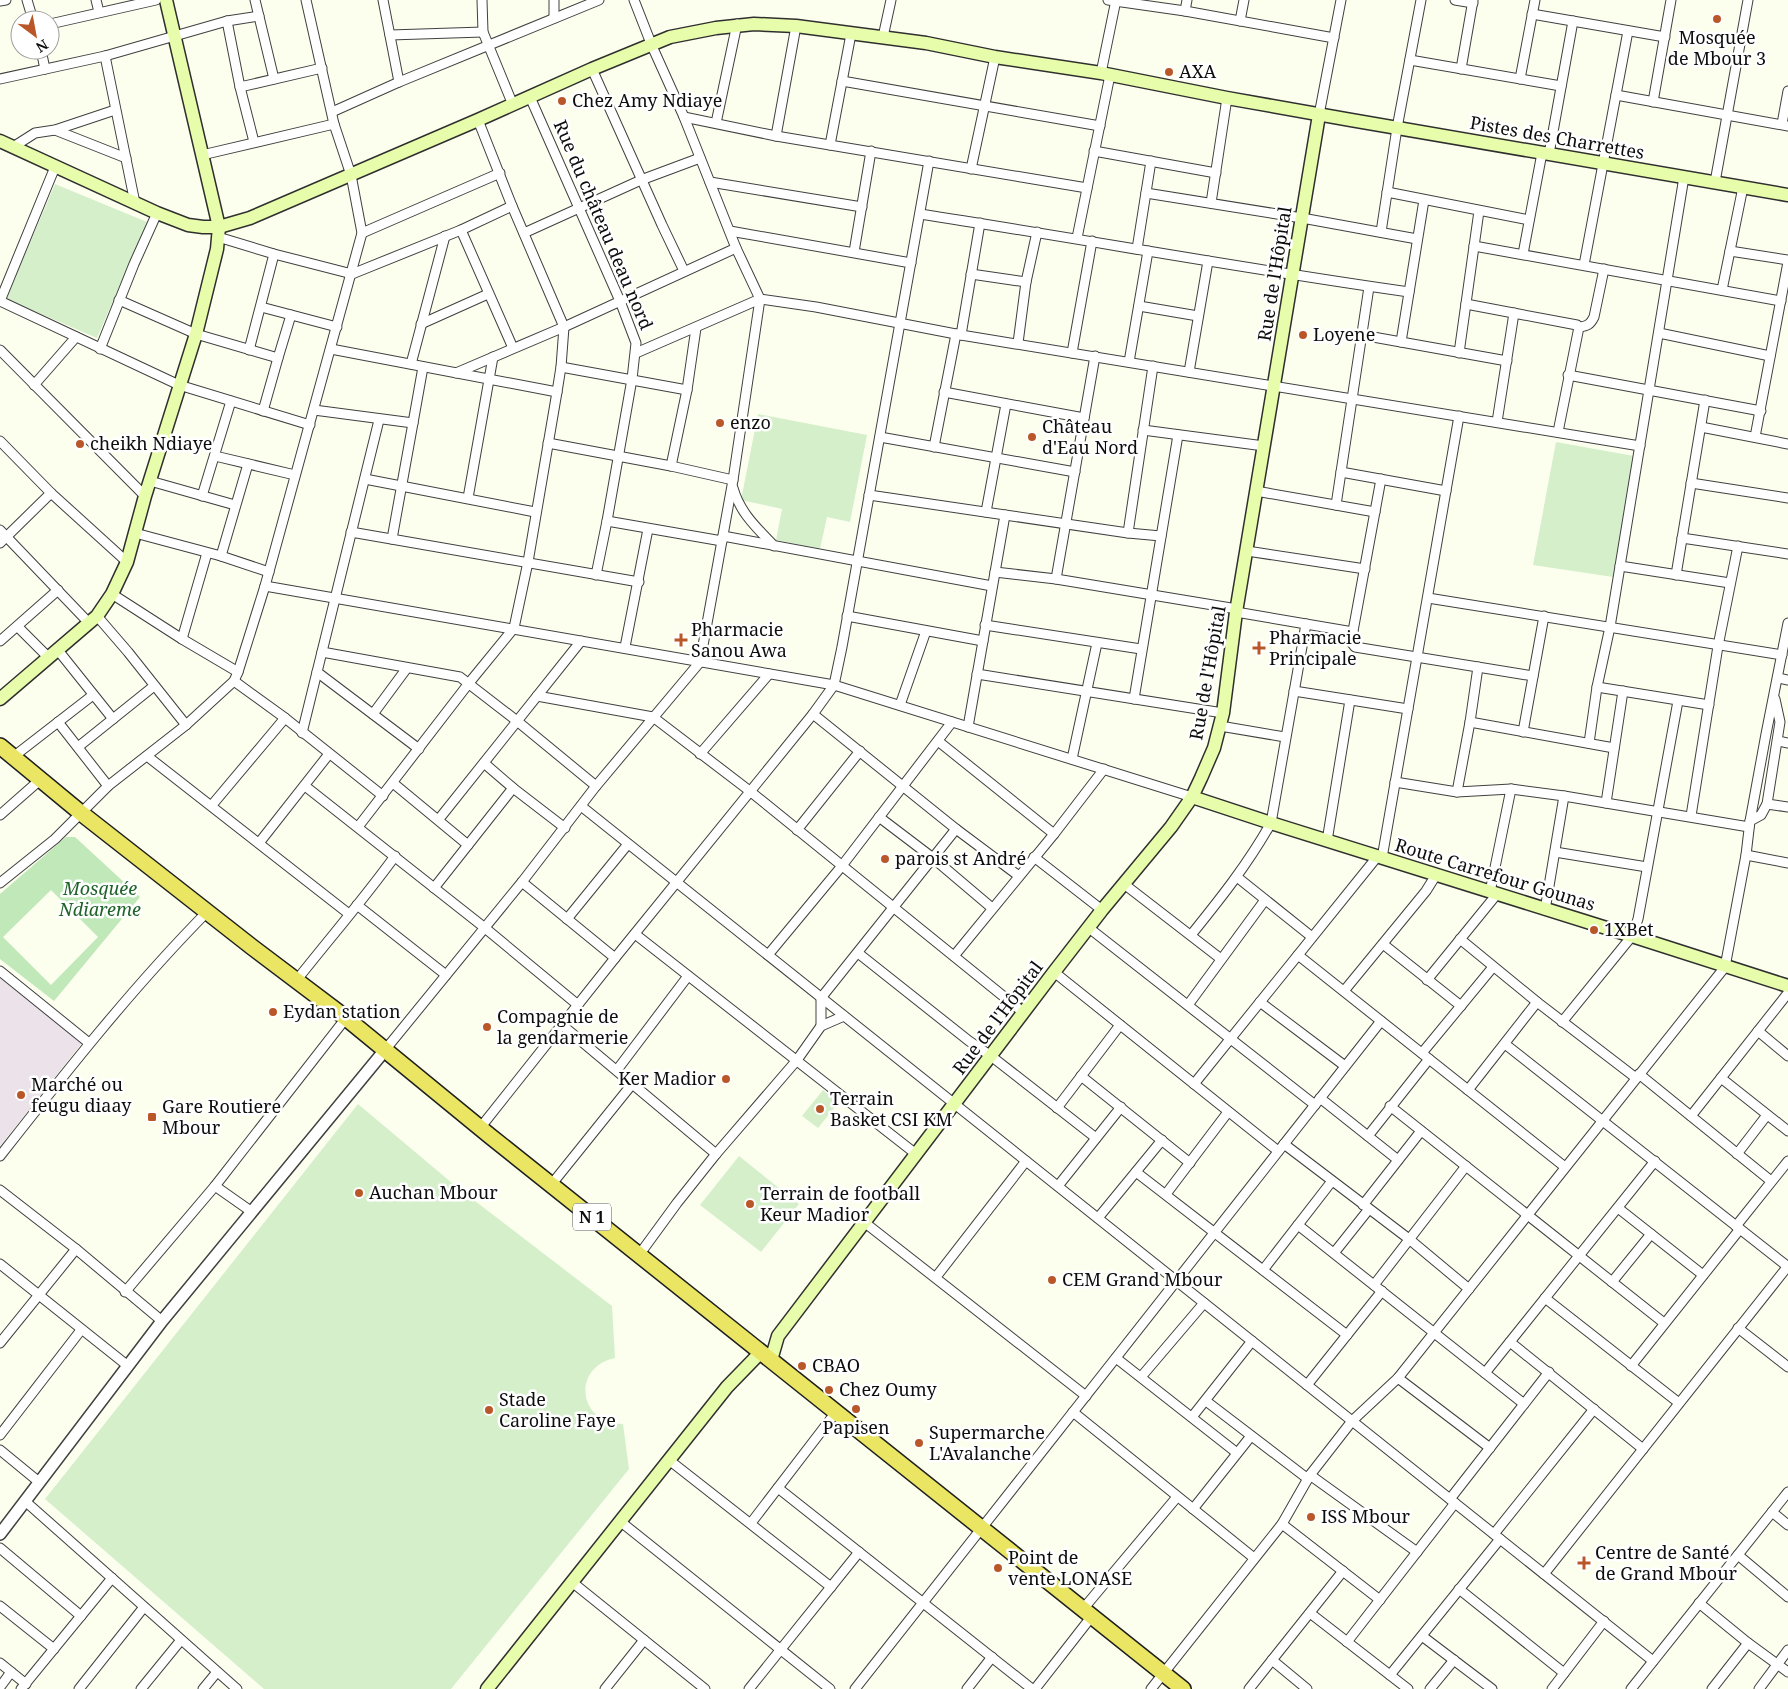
<svg xmlns="http://www.w3.org/2000/svg" width="1788" height="1689" font-family="'Noto Serif',serif">
<style>
.industrial{fill:#ece2e9}
.green{fill:#c0e8b9;fill-rule:evenodd}
.pitch{fill:#d5efcb}
.lines{fill:none;stroke-linecap:round;stroke-linejoin:round}
.minor-casing{stroke:#404040;stroke-width:11}
.tertiary-casing{stroke:#404040;stroke-width:14}
.secondary-casing{stroke:#2f2f2f;stroke-width:15}
.trunk-casing{stroke:#1e1e1e;stroke-width:18}
.minor{stroke:#fff;stroke-width:9}
.tertiary{stroke:#fff;stroke-width:11}
.secondary{stroke:#e8fdab;stroke-width:12}
.trunk{stroke:#eae562;stroke-width:15}
.poi-dot{fill:#ba5729;stroke:#fff;stroke-width:2}
.labels{text-anchor:middle;stroke-width:5;stroke-linejoin:round;paint-order:stroke}
.shield{fill:#fff;stroke:#565656;stroke-width:1}
.shield-label{font-size:16px;font-weight:bold;fill:#0d0d0d}
.poi-label{font-size:18px;fill:#0d0d0d;stroke:#fff;text-anchor:start}
.street-label{font-size:18px;fill:#0d0d0d;stroke:#fff}
.park-label{font-size:18px;font-style:italic;fill:#20632a;stroke:#fff}
</style>
<rect width="100%" height="100%" fill="#fcffee"/>
<!-- industrial -->
<polygon class="industrial" points="0,976 82,1043 0,1146"/>
<!-- green -->
<path class="green" d="M66 837H75L140 897 54 1001 0 959V894ZM51 890 98 937 51 985 3 937Z"/>
<!-- pitch -->
<g class="pitch">
<polygon points="55,184 147,222 97,338 6,299"/>
<polygon points="758,414 867,435 850,522 827,517 820,549 776,540 782,509 741,500"/>
<polygon points="1556,442 1634,456 1613,577 1533,565"/>
<polygon points="823,1090 838,1103 818,1128 802,1116"/>
<path d="M358 1104 458 1188 612 1306 615 1358C572 1367 577 1423 623 1424L629 1469 451 1689H264L45 1499Z"/>
<polygon points="739,1156 799,1204 761,1252 700,1205"/>
</g>
<g class="lines">
<!-- minor casing -->
<g class="minor-casing">
<g id="minor">
<polyline points="27,0 33,20"/>
<polyline points="96,0 99,12"/>
<polyline points="255,0 274,79"/>
<polyline points="383,0 399,82"/>
<polyline points="482,0 483,32 513,105"/>
<polyline points="554,0 554,18"/>
<polyline points="1108,0 1185,11 1334,38"/>
<polyline points="1455,0 1473,3"/>
<polyline points="0,1 6,0"/>
<polyline points="1185,11 1187,0"/>
<polyline points="1532,14 1665,37"/>
<polyline points="227,21 240,87 322,68"/>
<polyline points="1240,21 1244,0"/>
<polyline points="50,24 156,0"/>
<polyline points="390,35 483,32"/>
<polyline points="883,37 891,0"/>
<polyline points="41,50 45,69"/>
<polyline points="105,56 135,203"/>
<polyline points="1410,60 1561,86"/>
<polyline points="592,69 662,225 684,271"/>
<polyline points="1461,69 1473,0"/>
<polyline points="1101,73 1116,0"/>
<polyline points="0,79 105,56 227,21 259,16"/>
<polyline points="1520,79 1535,0"/>
<polyline points="842,81 1100,126"/>
<polyline points="240,87 254,142"/>
<polyline points="1616,95 1788,126"/>
<polyline points="530,97 620,301 636,343 632,379 607,521 596,575"/>
<polyline points="1653,102 1671,0"/>
<polyline points="332,112 399,82 599,0"/>
<polyline points="1319,115 1341,0"/>
<polyline points="684,117 776,136 1087,188"/>
<polyline points="716,123 737,24"/>
<polyline points="1782,124 1788,91"/>
<polyline points="55,130 126,158"/>
<polyline points="776,136 796,26"/>
<polyline points="830,145 851,34"/>
<polyline points="13,147 35,133 55,130 115,110"/>
<polyline points="1094,151 1216,173"/>
<polyline points="1549,154 1573,21"/>
<polyline points="202,155 334,124"/>
<polyline points="971,169 995,57"/>
<polyline points="710,182 862,207"/>
<polyline points="1715,182 1748,0"/>
<polyline points="1387,192 1529,220"/>
<polyline points="1146,193 1302,218 1417,239"/>
<polyline points="1211,203 1227,98"/>
<path d="M920 214C1083 239 1245 269 1409 292"/>
<polyline points="461,230 513,348"/>
<polyline points="730,231 911,263"/>
<polyline points="1381,232 1397,128 1421,0"/>
<polyline points="362,233 500,173"/>
<polyline points="524,233 641,180 700,158"/>
<polyline points="218,237 274,254 352,274 461,230 512,206"/>
<polyline points="1077,238 1110,75"/>
<polyline points="1474,246 1781,301"/>
<polyline points="1137,249 1151,161"/>
<polyline points="1730,251 1788,260"/>
<polyline points="854,252 871,151"/>
<polyline points="1523,254 1542,153"/>
<polyline points="1584,265 1628,31"/>
<polyline points="971,274 1026,282"/>
<polyline points="1722,290 1743,187"/>
<polyline points="119,300 196,334 278,358 291,315"/>
<polyline points="0,301 179,385 310,425"/>
<polyline points="0,301 55,167"/>
<polyline points="1466,304 1577,325 1579,327 1558,432"/>
<polyline points="1139,306 1198,316"/>
<polyline points="261,307 337,327"/>
<polyline points="421,324 488,294"/>
<path d="M1579 327C1587 326 1590 325 1594 317L1604 269"/>
<polyline points="1659,333 1770,356"/>
<polyline points="961,335 980,223"/>
<polyline points="1362,335 1507,361"/>
<polyline points="1401,342 1424,200"/>
<polyline points="1018,343 1026,282 1037,232"/>
<polyline points="100,349 134,264 157,213"/>
<polyline points="331,349 557,392"/>
<polyline points="0,350 145,496"/>
<polyline points="249,350 274,254"/>
<polyline points="636,353 760,299 816,307 961,335 1640,446"/>
<polyline points="1072,353 1092,241"/>
<polyline points="1459,353 1479,211"/>
<polyline points="1129,362 1148,251"/>
<polyline points="411,364 445,236"/>
<polyline points="561,367 687,390"/>
<polyline points="1189,372 1208,261"/>
<polyline points="456,373 564,327 736,248"/>
<polyline points="1568,375 1761,411"/>
<polyline points="34,385 76,337"/>
<polyline points="944,392 1084,418"/>
<polyline points="314,410 413,423 423,367"/>
<polyline points="263,411 278,358"/>
<polyline points="1497,422 1514,313"/>
<polyline points="1701,427 1788,444"/>
<polyline points="1143,430 1264,446"/>
<polyline points="880,437 1075,472"/>
<polyline points="1755,437 1788,262"/>
<polyline points="0,441 51,493 127,562"/>
<polyline points="548,443 671,466 733,480"/>
<polyline points="934,447 956,334"/>
<polyline points="215,456 295,475"/>
<polyline points="671,466 687,390 696,328"/>
<polyline points="1341,472 1446,491"/>
<polyline points="365,479 535,512"/>
<polyline points="1381,479 1351,642 1355,647 1533,676"/>
<polyline points="150,481 235,505"/>
<polyline points="1691,483 1788,498"/>
<path d="M733 488C740 513 757 528 774 546"/>
<polyline points="1256,491 1375,512"/>
<polyline points="869,495 1128,533 1161,536"/>
<polyline points="202,496 231,401"/>
<polyline points="468,498 493,357"/>
<polyline points="1336,505 1369,287"/>
<polyline points="986,512 1006,404"/>
<polyline points="607,521 722,541"/>
<polyline points="0,530 89,623"/>
<polyline points="351,532 639,582"/>
<polyline points="135,533 221,556 269,572"/>
<polyline points="1128,533 1153,366"/>
<polyline points="723,536 992,586"/>
<polyline points="1682,538 1788,554"/>
<polyline points="392,539 413,423"/>
<polyline points="0,543 51,493"/>
<polyline points="1247,551 1365,569"/>
<polyline points="221,556 248,464"/>
<polyline points="1620,566 1730,583"/>
<polyline points="995,572 1056,579 1237,609"/>
<polyline points="1676,575 1705,400"/>
<polyline points="1056,579 1095,356"/>
<polyline points="265,586 834,685 1192,797"/>
<polyline points="112,594 182,639 238,672"/>
<polyline points="1428,598 1782,655"/>
<polyline points="1236,612 1353,632"/>
<polyline points="97,616 128,652 186,725"/>
<polyline points="847,616 983,641"/>
<polyline points="985,625 1141,649"/>
<polyline points="18,627 48,657"/>
<polyline points="182,639 207,553"/>
<polyline points="0,641 58,590"/>
<polyline points="625,647 648,529"/>
<polyline points="57,649 113,719"/>
<polyline points="322,652 460,677 517,721 596,786"/>
<polyline points="317,672 419,749"/>
<polyline points="977,674 1223,713"/>
<polyline points="1778,678 1788,680"/>
<polyline points="234,681 285,718 383,796"/>
<polyline points="1597,687 1709,705"/>
<polyline points="1294,691 1408,709"/>
<polyline points="537,696 653,717 751,792 1024,1013"/>
<polyline points="1134,699 1178,435"/>
<polyline points="900,705 926,631"/>
<polyline points="373,714 407,668"/>
<polyline points="813,714 956,829 1019,876"/>
<polyline points="58,722 108,786"/>
<polyline points="1470,722 1614,748"/>
<polyline points="1220,726 1285,737"/>
<polyline points="968,727 1005,515"/>
<polyline points="1523,732 1544,616"/>
<polyline points="302,733 379,420"/>
<polyline points="938,741 1054,834"/>
<polyline points="1778,741 1788,743"/>
<polyline points="1589,743 1597,687 1610,627 1684,177"/>
<polyline points="78,747 154,686"/>
<polyline points="700,754 769,674"/>
<polyline points="147,756 349,914"/>
<polyline points="13,757 93,695"/>
<polyline points="1072,759 1097,643"/>
<polyline points="484,763 513,788 565,828"/>
<polyline points="1395,782 1457,792 1511,789 1564,796 1749,827"/>
<polyline points="393,783 468,845"/>
<polyline points="305,786 485,928 578,1005"/>
<polyline points="1457,792 1470,722 1478,667"/>
<polyline points="1606,803 1623,691"/>
<polyline points="1767,804 1788,807"/>
<polyline points="212,805 285,718"/>
<polyline points="581,806 1653,1661"/>
<polyline points="0,815 41,779"/>
<polyline points="1691,816 1718,646 1738,546"/>
<polyline points="879,817 933,858 992,908"/>
<polyline points="439,819 581,641"/>
<polyline points="1750,821 1761,815 1767,804 1780,722 1775,699"/>
<polyline points="358,827 469,683 514,628 528,562 557,392 561,367 564,327 512,206 478,120"/>
<polyline points="797,830 860,751"/>
<polyline points="1327,841 1350,700"/>
<polyline points="259,843 329,754"/>
<polyline points="1555,852 1647,867"/>
<polyline points="1746,855 1788,863"/>
<polyline points="1034,857 1102,910"/>
<polyline points="1382,858 1459,416"/>
<polyline points="1237,877 1312,937"/>
<polyline points="522,882 615,958"/>
<polyline points="0,883 55,839 108,786 186,725 234,681 238,672 265,586 362,233 351,175 334,124 306,0"/>
<polyline points="1124,884 1221,959"/>
<polyline points="434,888 513,788"/>
<polyline points="1490,892 1511,789"/>
<polyline points="357,905 446,975"/>
<polyline points="1545,910 1564,796"/>
<polyline points="567,919 628,844"/>
<polyline points="1089,928 1315,1105"/>
<polyline points="635,934 916,1154"/>
<path d="M1191 935C1220 899 1248 864 1271 823L1306 624"/>
<polyline points="1460,939 1537,1002 1636,1078"/>
<polyline points="1383,944 1461,1006"/>
<polyline points="858,953 969,1041 991,1056 1096,1138"/>
<polyline points="768,955 841,867 952,722"/>
<polyline points="1298,955 1565,1167"/>
<polyline points="954,956 1054,834 1104,769"/>
<polyline points="0,971 89,1043"/>
<polyline points="1054,972 1278,1151"/>
<polyline points="1427,980 1497,894"/>
<path d="M296 981C329 939 364 899 395 856"/>
<polyline points="1344,991 1426,891 1436,875"/>
<polyline points="1260,1002 1345,1066"/>
<polyline points="1188,1005 1265,900"/>
<polyline points="1562,1022 1632,936 1638,919 1678,701"/>
<polyline points="562,1025 716,1154"/>
<polyline points="821,1026 821,998 956,829"/>
<polyline points="1758,1031 1788,1056"/>
<polyline points="1505,1044 1787,1266"/>
<polyline points="385,1050 522,882 596,786 700,662 733,480 760,299 736,248 684,117 652,46 634,0"/>
<polyline points="1422,1053 1493,967"/>
<polyline points="617,1070 688,976"/>
<polyline points="1639,1074 1771,1181"/>
<polyline points="1081,1076 1190,1163"/>
<polyline points="1721,1078 1788,1131"/>
<polyline points="1194,1084 1377,857"/>
<polyline points="1468,1090 1537,1002"/>
<polyline points="1320,1098 1398,1160"/>
<polyline points="1390,1106 1664,1323"/>
<polyline points="1057,1108 1120,1025"/>
<polyline points="1691,1116 1788,993"/>
<polyline points="480,1128 615,958 813,714 834,685 842,647 929,161"/>
<polyline points="1368,1136 1429,1059"/>
<polyline points="1284,1144 1409,1239 1469,1289"/>
<polyline points="1737,1154 1767,1115"/>
<path d="M0 1156C66 1072 132 988 207 912"/>
<polyline points="1136,1172 1347,1335"/>
<polyline points="551,1185 633,1083"/>
<polyline points="215,1186 252,1212"/>
<polyline points="1058,1186 1121,1107"/>
<polyline points="0,1190 76,1249 162,1321"/>
<polyline points="1166,1194 1228,1112"/>
<polyline points="1363,1205 1421,1131"/>
<polyline points="1618,1208 1703,1275"/>
<polyline points="1098,1218 1162,1140"/>
<polyline points="864,1222 1086,1396"/>
<polyline points="1298,1225 1524,1404"/>
<polyline points="1736,1226 1788,1161"/>
<polyline points="1334,1253 1369,1209"/>
<polyline points="639,1255 677,1203 716,1154 797,1060 821,1026 844,1016"/>
<polyline points="0,1264 128,1366"/>
<polyline points="1263,1270 1332,1181"/>
<polyline points="936,1277 1026,1161"/>
<polyline points="1612,1282 1651,1234"/>
<polyline points="1374,1285 1466,1166"/>
<polyline points="125,1292 215,1186 346,1018"/>
<polyline points="1545,1298 1679,1403"/>
<polyline points="1738,1328 1788,1367"/>
<polyline points="1510,1342 1643,1449"/>
<polyline points="0,1343 76,1249"/>
<polyline points="1116,1358 1237,1453"/>
<polyline points="1631,1366 1740,1229"/>
<polyline points="1485,1373 1655,1161"/>
<polyline points="1141,1377 1204,1303"/>
<polyline points="1398,1378 1490,1448"/>
<polyline points="1307,1385 1382,1291"/>
<polyline points="1206,1401 1308,1479"/>
<polyline points="1073,1412 1254,1558"/>
<polyline points="1192,1417 1252,1341"/>
<polyline points="0,1435 81,1330"/>
<polyline points="0,1450 39,1482"/>
<polyline points="669,1460 831,1587"/>
<polyline points="1310,1475 1417,1552"/>
<polyline points="778,1488 1032,1689"/>
<polyline points="1450,1499 1549,1372"/>
<polyline points="25,1501 237,1689"/>
<polyline points="1193,1509 1251,1436"/>
<polyline points="1772,1512 1788,1525"/>
<polyline points="621,1522 830,1689"/>
<polyline points="751,1523 836,1412"/>
<polyline points="1282,1524 1380,1600"/>
<polyline points="1494,1534 1594,1409"/>
<polyline points="0,1548 81,1616"/>
<polyline points="1738,1555 1788,1597"/>
<polyline points="1544,1574 1788,1266"/>
<polyline points="572,1582 705,1689"/>
<polyline points="1459,1589 1564,1673"/>
<polyline points="1699,1603 1748,1643 1788,1672"/>
<polyline points="0,1606 54,1649"/>
<polyline points="1083,1609 1177,1497"/>
<polyline points="1310,1613 1408,1689"/>
<polyline points="1422,1636 1492,1689"/>
<polyline points="1347,1642 1455,1503"/>
<polyline points="1272,1660 1307,1689"/>
<polyline points="0,1663 26,1684"/>
<polyline points="1390,1675 1500,1539"/>
<polyline points="0,1687 11,1672"/>
<polyline points="21,1689 112,1578"/>
<polyline points="79,1689 144,1607"/>
<polyline points="141,1689 181,1640"/>
<polyline points="203,1689 217,1672"/>
<polyline points="605,1689 644,1640"/>
<polyline points="749,1689 859,1552"/>
<polyline points="855,1689 1381,1021"/>
<polyline points="967,1689 992,1657"/>
<polyline points="1035,1689 1092,1616"/>
<polyline points="1151,1689 1282,1524 1310,1475 1352,1421 1398,1378 1725,967 1746,855 1750,821 1766,734 1788,623"/>
<polyline points="1249,1689 1343,1571"/>
<polyline points="1430,1689 1454,1660"/>
<polyline points="1552,1689 1604,1621"/>
<polyline points="1631,1689 1788,1492"/>
<polyline points="1712,1689 1748,1643"/>
<polyline points="1759,1689 1788,1650"/>
</g>
</g>
<!-- tertiary casing -->
<g class="tertiary-casing">
<polyline id="tertiary" points="0,1534 162,1321 385,1050"/>
</g>
<!-- secondary casing -->
<g class="secondary-casing">
<g id="secondary">
<polyline points="0,141 157,213 188,225 203,227 219,227 250,218 478,120 592,69 670,37 716,28 754,24 796,26 926,43 995,57 1101,73 1227,98 1351,120 1788,195"/>
<polyline points="0,699 97,616 112,594 127,562 145,496 196,334 217,249 219,227 166,0"/>
<polyline points="1192,797 1271,823 1632,936 1788,986"/>
<polyline points="771,1360 778,1336 1054,972 1102,910 1171,827 1192,797 1201,778 1214,748 1223,713 1236,612 1319,115"/>
<polyline points="487,1689 727,1387 761,1352"/>
</g>
</g>
<!-- trunk casing -->
<g class="trunk-casing">
<polyline id="trunk" points="0,746 81,813 252,947 346,1018 490,1136 1183,1689"/>
</g>
<!-- minor -->
<use href="#minor" class="minor"/>
<!-- tertiary -->
<use href="#tertiary" class="tertiary"/>
<!-- secondary -->
<use href="#secondary" class="secondary"/>
<!-- trunk -->
<use href="#trunk" class="trunk"/>
</g>
<!-- markers -->
<g class="poi-dot">
<circle cx="1717" cy="19" r="5"/>
<circle cx="1169" cy="72" r="5"/>
<circle cx="562" cy="101" r="5"/>
<circle cx="1303" cy="335" r="5"/>
<circle cx="720" cy="423" r="5"/>
<circle cx="1032" cy="437" r="5"/>
<circle cx="80" cy="444" r="5"/>
<path d="M678.5 632.5h5v5h5v5h-5v5h-5v-5h-5v-5h5z"/>
<path d="M1256.5 640.5h5v5h5v5h-5v5h-5v-5h-5v-5h5z"/>
<circle cx="885" cy="859" r="5"/>
<circle cx="1594" cy="930" r="5"/>
<circle cx="273" cy="1012" r="5"/>
<circle cx="487" cy="1027" r="5"/>
<circle cx="726" cy="1079" r="5"/>
<circle cx="21" cy="1095" r="5"/>
<circle cx="820" cy="1109" r="5"/>
<rect x="147" y="1112" width="10" height="10" rx="2.5"/>
<circle cx="359" cy="1193" r="5"/>
<circle cx="750" cy="1204" r="5"/>
<circle cx="1052" cy="1280" r="5"/>
<circle cx="802" cy="1366" r="5"/>
<circle cx="829" cy="1390" r="5"/>
<circle cx="856" cy="1409" r="5"/>
<circle cx="489" cy="1410" r="5"/>
<circle cx="919" cy="1443" r="5"/>
<circle cx="1311" cy="1517" r="5"/>
<path d="M1581.5 1555.5h5v5h5v5h-5v5h-5v-5h-5v-5h5z"/>
<circle cx="998" cy="1568" r="5"/>
</g>
<g class="labels">
<!-- shield labels -->
<rect class="shield" x="573" y="1203.5" width="38" height="27" rx="4"/>
<g class="shield-label">
<text x="592" y="1223">N 1</text>
</g>
<!-- poi labels -->
<g class="poi-label">
<text x="1717" y="44" text-anchor="middle">Mosquée<tspan x="1717" dy="21">de Mbour 3</tspan></text>
<text x="1179" y="78">AXA</text>
<text x="572" y="107">Chez Amy Ndiaye</text>
<text x="1313" y="341">Loyene</text>
<text x="730" y="429">enzo</text>
<text x="1042" y="433">Château<tspan x="1042" dy="21">d'Eau Nord</tspan></text>
<text x="90" y="450">cheikh Ndiaye</text>
<text x="691" y="636">Pharmacie<tspan x="691" dy="21">Sanou Awa</tspan></text>
<text x="1269" y="644">Pharmacie<tspan x="1269" dy="21">Principale</tspan></text>
<text x="895" y="865">parois st André</text>
<text x="1604" y="936">1XBet</text>
<text x="283" y="1018">Eydan station</text>
<text x="497" y="1023">Compagnie de<tspan x="497" dy="21">la gendarmerie</tspan></text>
<text x="716" y="1085" text-anchor="end">Ker Madior</text>
<text x="31" y="1091">Marché ou<tspan x="31" dy="21">feugu diaay</tspan></text>
<text x="830" y="1105">Terrain<tspan x="830" dy="21">Basket CSI KM</tspan></text>
<text x="162" y="1113">Gare Routiere<tspan x="162" dy="21">Mbour</tspan></text>
<text x="369" y="1199">Auchan Mbour</text>
<text x="760" y="1200">Terrain de football<tspan x="760" dy="21">Keur Madior</tspan></text>
<text x="1062" y="1286">CEM Grand Mbour</text>
<text x="812" y="1372">CBAO</text>
<text x="839" y="1396">Chez Oumy</text>
<text x="499" y="1406">Stade<tspan x="499" dy="21">Caroline Faye</tspan></text>
<text x="856" y="1434" text-anchor="middle">Papisen</text>
<text x="929" y="1439">Supermarche<tspan x="929" dy="21">L'Avalanche</tspan></text>
<text x="1321" y="1523">ISS Mbour</text>
<text x="1595" y="1559">Centre de Santé<tspan x="1595" dy="21">de Grand Mbour</tspan></text>
<text x="1008" y="1564">Point de<tspan x="1008" dy="21">vente LONASE</tspan></text>
</g>
<!-- street labels -->
<g class="street-label">
<text transform="translate(1557 138) rotate(10)" y="6">Pistes des Charrettes</text>
<text transform="translate(603 225) rotate(67)" y="6">Rue du château deau nord</text>
<text transform="translate(1275 274) rotate(-81)" y="6">Rue de l'Hôpital</text>
<text transform="translate(1208 673) rotate(-80)" y="6">Rue de l'Hôpital</text>
<text transform="translate(1495 875) rotate(17)" y="6">Route Carrefour Gounas</text>
<text transform="translate(998 1018) rotate(-53)" y="6">Rue de l'Hôpital</text>
</g>
<!-- park labels -->
<g class="park-label">
<text x="100" y="895">Mosquée<tspan x="100" dy="21">Ndiareme</tspan></text>
</g>
</g>
<!-- north arrow -->
<g transform="translate(35 35) rotate(148)"><circle r="24" fill="#ffffff" stroke="#9e9e9e"/>
<path d="M0-4L9 19L0 12L-9 19Z" fill="#ba5729"/>
<text y="-8" font-size="14" font-weight="bold" text-anchor="middle" fill="#0d0d0d">N</text>
</g>
</svg>
